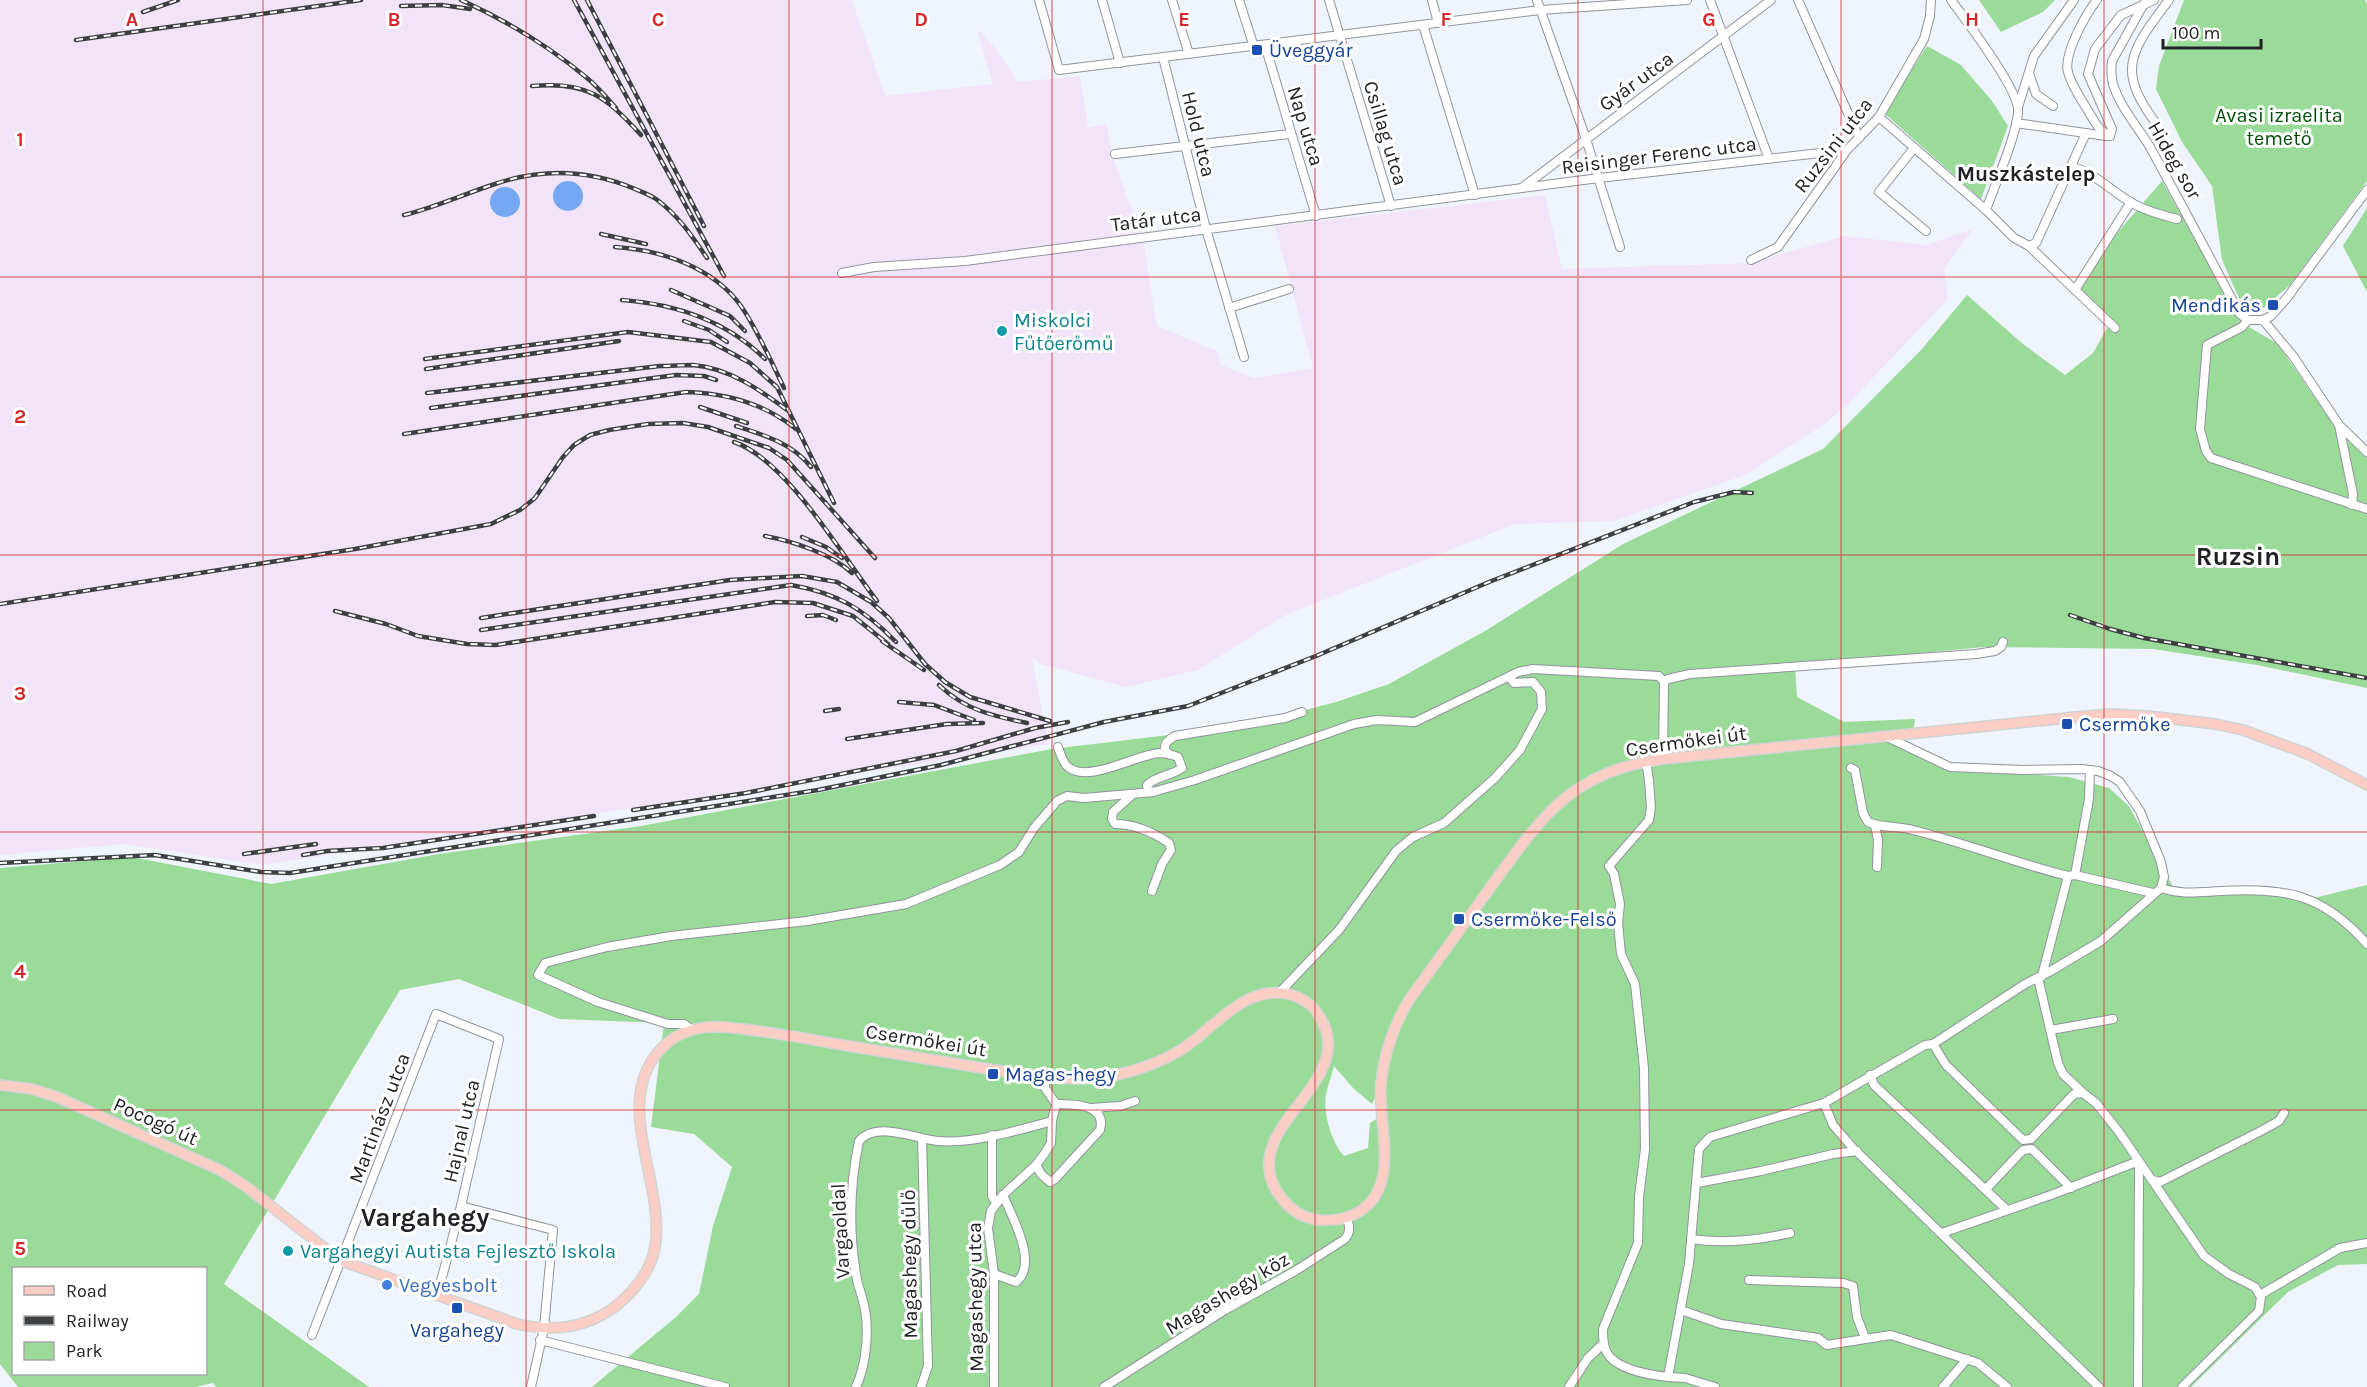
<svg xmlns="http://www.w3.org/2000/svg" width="2367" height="1387" font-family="Karla,sans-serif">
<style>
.industrial{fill:#f1e4f8}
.green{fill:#9bdb99;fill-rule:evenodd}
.water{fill:#76a7f3}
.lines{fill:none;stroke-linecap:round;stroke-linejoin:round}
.minor-casing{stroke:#90949c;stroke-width:10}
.major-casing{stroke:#d2d3d3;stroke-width:12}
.minor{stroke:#fff;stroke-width:8}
.major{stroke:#fbcec5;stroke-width:9}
.rail-casing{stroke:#3d4043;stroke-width:4.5}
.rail{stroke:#fff;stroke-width:2;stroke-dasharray:7;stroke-linecap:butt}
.grid{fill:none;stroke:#d62828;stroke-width:1.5;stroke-opacity:0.55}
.transit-dot{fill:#1a4fb4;stroke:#fff;stroke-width:2}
.culture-dot{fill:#0f9aa8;stroke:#fff;stroke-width:2}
.shop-dot{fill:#3f7fe0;stroke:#fff;stroke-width:2}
.labels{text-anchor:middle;stroke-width:6;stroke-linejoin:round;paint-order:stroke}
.transit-label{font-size:20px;fill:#164399;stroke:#fff;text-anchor:start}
.street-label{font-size:20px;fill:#202225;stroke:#fff}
.park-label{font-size:20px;fill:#004f08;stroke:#fff}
.culture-label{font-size:20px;fill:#0d838f;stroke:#fff;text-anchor:start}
.shop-label{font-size:20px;fill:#366cbe;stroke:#fff;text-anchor:start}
.neighbourhood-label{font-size:21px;font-weight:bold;fill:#202225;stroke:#fff}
.district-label{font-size:26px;font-weight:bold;fill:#202225;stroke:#fff}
.grid-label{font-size:20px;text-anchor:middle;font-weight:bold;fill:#d62828;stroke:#fff;stroke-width:6;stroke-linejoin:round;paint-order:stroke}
</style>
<rect width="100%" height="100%" fill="#eff4fc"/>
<!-- industrial -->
<polygon class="industrial" points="0,0 852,0 885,96 993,84 977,29 997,50 1018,82 1080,76 1088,128 1106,124 1114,161 1143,241 1157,326 1217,351 1221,365 1254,378 1313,368 1275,226 1545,195 1562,269 1750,263 1845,236 1926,245 1973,229 1944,268 1948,299 1849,403 1825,424 1745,475 1614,521 1515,524 1286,615 1198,670 1126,687 1041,664 1032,657 1048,744 263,865 124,844 0,855"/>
<!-- green -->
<g class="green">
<polygon points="1979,0 2055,0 2043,12 2001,32"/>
<polygon points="2184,0 2365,0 2367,4 2367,181 2290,285 2261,310 2251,312 2243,307 2222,260 2212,186 2182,142 2156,89 2159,66"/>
<polygon points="1927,46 1961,65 1992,101 2008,126 1981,199 1884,113"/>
<path d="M2162 181 2242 323 2278 344 2317 401 2360 449 2367 455V688L2257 665 2153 649 1984 647 1795 665 1797 697 1844 722 1915 719 1913 733 1887 736 1965 770 2069 777 2109 788 2129 806 2176 892 2318 897 2367 885V1264L2338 1265 2288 1292 2191 1387H592L676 1317 699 1294 713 1226 732 1167 694 1134 651 1127 664 1023 559 1019 459 979 400 990 224 1284 369 1387H216L213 1383 196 1387H18L0 1364V868L132 857 271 884 439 854 641 826 1052 749 1177 734 1282 716 1336 702 1389 684 1485 631 1623 544 1823 449 1922 349 1967 295 2023 344 2065 375 2093 353 2111 321 2073 284ZM1334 1066 1353 1088 1372 1104 1379 1089 1381 1116 1370 1123 1368 1148 1344 1156C1331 1142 1323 1113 1326 1094 1328 1084 1332 1075 1334 1066ZM14 1268H206V1374H14Z"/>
<polygon points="2367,208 2367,292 2343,246"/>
</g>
<!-- water -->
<g class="water">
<circle cx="568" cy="196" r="15"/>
<circle cx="505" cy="202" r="15"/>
</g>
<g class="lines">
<!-- minor casing -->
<g class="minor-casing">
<g id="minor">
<polyline points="1039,0 1059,70 1540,10 1687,0"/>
<polyline points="1102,0 1120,63"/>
<polyline points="1172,0 1189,54"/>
<polyline points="1239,0 1254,47"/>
<polyline points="1329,0 1391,206"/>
<polyline points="1432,0 1438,23"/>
<polyline points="1537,0 1586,139 1620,247"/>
<polyline points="1710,0 1769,159"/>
<polyline points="1798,0 1859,138"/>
<path d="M1951 0C1966 20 2017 88 2018 109 2019 130 1994 187 1986 210"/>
<path d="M2097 0C2086 14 2063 54 2068 72 2071 84 2080 98 2087 109 2094 120 2098 131 2110 136"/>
<path d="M2146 0 2112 61C2111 69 2111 76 2113 84 2120 107 2138 127 2150 147 2180 202 2210 257 2239 313L2248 320H2263L2271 316 2286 299 2367 190"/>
<polyline points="1423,25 1475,195"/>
<polyline points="1265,45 1316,216"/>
<polyline points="1163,57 1206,229 1244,357"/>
<polyline points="2029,73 2036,94 2053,106"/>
<polyline points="2018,107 2034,56 2074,0"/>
<polyline points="1879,117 1986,210 2014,238 2029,246 2115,328"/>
<polyline points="2016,123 2106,136"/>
<path d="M2161 130C2116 72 2127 55 2169 0"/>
<polyline points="2110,136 2112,129 2088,74 2095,49 2121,15 2154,0"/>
<polyline points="1914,148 1879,192 1926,231"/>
<polyline points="1115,154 1290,134"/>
<path d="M2070 166C2094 172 2111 191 2132 203 2146 211 2161 215 2177 219"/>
<polyline points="1523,187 1771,0"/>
<polyline points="2029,246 2036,243 2086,133"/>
<polyline points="1751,260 1778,247 1847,150 1879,117 1924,39 1930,16 1931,0"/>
<polyline points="842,273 874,267 965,261 1599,178 1847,150"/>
<polyline points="2075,290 2131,202"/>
<polyline points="1229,308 1289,289"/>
<polyline points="2248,320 2242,327 2207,345 2200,429 2206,451 2211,458 2367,509"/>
<polyline points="2263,320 2293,356 2339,425 2367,452"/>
<polyline points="2339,425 2353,494 2352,505"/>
<polyline points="1664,682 1668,679 1690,674 1976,654 1995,651 2001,647 2003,642"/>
<path d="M1885 736 1950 767 2023 770 2082 769 2098 771 2111 776 2120 782 2140 811 2161 862 2164 877 2161 888C2182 895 2199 892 2221 891 2285 887 2323 894 2367 944"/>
<path d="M1058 747C1060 753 1063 763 1068 767 1088 784 1137 754 1160 753 1167 753 1172 755 1178 757L1182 768C1171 776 1156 776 1147 785L1148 790 1153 792 1195 780 1354 724 1377 720 1415 722 1518 672 1533 669 1659 676 1664 682 1663 759"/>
<path d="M1169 754 1165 750C1164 742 1169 740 1175 736L1285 718 1302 712"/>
<path d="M1642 761 1647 767 1649 781 1651 807 1649 820 1609 866 1614 874 1620 904 1618 923 1621 954 1635 984 1644 1068 1645 1149 1639 1197 1638 1243 1603 1329C1603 1338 1603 1349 1610 1357 1623 1371 1650 1375 1668 1377L1689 1264 1699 1149 1710 1137 1824 1103 1833 1125 1853 1148 2099 1387"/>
<path d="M1851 768 1855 770 1863 813 1868 822C1881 828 1898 826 1913 830 1965 843 2016 863 2068 876"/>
<path d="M1132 795 1113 812 1112 819 1115 824C1134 824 1154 833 1169 843L1171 850 1162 864 1152 891"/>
<polyline points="1875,825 1878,840 1877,867"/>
<polyline points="2075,875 2153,893"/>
<polyline points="2042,976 2068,876 2075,875 2089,799 2090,770"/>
<polyline points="2038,978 2058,1063 2063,1074 2083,1093"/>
<polyline points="1279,993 1339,930 1396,851 1413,837 1444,823 1495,778 1520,750 1542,709 1541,692 1533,682 1514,683 1509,677"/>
<polyline points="692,1030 684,1024 668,1024 598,1002 538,975 545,963 607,947 671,936 807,921 906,904 1000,865 1019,852 1034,828 1057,801 1067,796 1084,798 1153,792"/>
<polyline points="2051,1030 2113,1019"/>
<polyline points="1933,1044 2025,984 2049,972 2101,941 2161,888"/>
<polyline points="1870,1075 1874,1085 2007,1210"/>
<polyline points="1824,1103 1925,1045 1933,1044 1946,1065 2023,1140 2031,1139 2074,1094 2083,1093 2096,1103 2119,1132 2204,1256 2229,1274 2255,1287 2261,1297 2259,1311 2182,1387"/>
<polyline points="1091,1108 1120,1106 1135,1101"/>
<polyline points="992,1135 992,1196 995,1201 998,1202"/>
<path d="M1036 1165 1041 1174 1050 1182 1055 1179 1100 1130C1107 1104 1074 1104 1056 1104"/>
<polyline points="2152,1180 2160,1182 2259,1132 2279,1121 2284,1113"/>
<polyline points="1697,1183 1761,1171 1833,1154 1857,1151"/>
<polyline points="1986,1189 2023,1150 2032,1149 2071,1188"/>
<polyline points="461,1206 553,1230 544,1328 531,1387"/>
<polyline points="1942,1233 2051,1195 2139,1161 2138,1387"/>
<path d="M1691 1239C1724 1244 1758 1240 1790 1233"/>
<path d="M994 1274 1016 1282C1039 1264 1012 1217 1003 1195"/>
<polyline points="1749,1280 1843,1283 1853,1286 1857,1317 1865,1338"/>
<polyline points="2260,1295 2340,1248 2367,1243"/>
<polyline points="1681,1310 1721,1324 1818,1338 1827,1345 1891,1335 1978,1363 2007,1387"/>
<polyline points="312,1335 436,1014 499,1039 461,1206 437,1296"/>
<polyline points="540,1340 725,1387"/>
<polyline points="1668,1377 1685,1378 1715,1387"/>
<path d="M856 1387C867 1363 870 1326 863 1301 861 1292 857 1284 856 1274 849 1231 850 1184 859 1141 877 1120 915 1139 938 1141 973 1144 1019 1130 1052 1121L1056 1104 1045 1088V1076"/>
<polyline points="921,1387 928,1366 922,1139"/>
<polyline points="994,1387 994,1274 988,1228 991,1211 1003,1195 1036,1165 1045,1153 1051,1143 1052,1121"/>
<path d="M1104 1387 1225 1310 1295 1271 1345 1239C1351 1231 1350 1226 1346 1217"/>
<polyline points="1569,1387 1588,1358 1604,1343"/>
<polyline points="1943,1387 1967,1359"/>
</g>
</g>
<!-- major casing -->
<g class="major-casing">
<path id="major" d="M0 1085 32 1089 57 1097 220 1170 248 1188 328 1251 345 1262 517 1324C552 1332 587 1328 616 1306 634 1291 651 1271 655 1247 666 1183 609 1099 663 1047 678 1031 701 1026 722 1027 765 1030 807 1039 849 1046 891 1053 933 1060 976 1067 1015 1073 1056 1081 1095 1078 1125 1075 1153 1066 1179 1051 1211 1032 1240 989 1281 993 1297 994 1312 1003 1320 1017 1360 1083 1239 1125 1276 1190 1283 1202 1293 1212 1306 1217 1320 1222 1339 1221 1353 1215 1404 1191 1377 1125 1381 1083 1384 1052 1393 1027 1409 1000 1436 963 1463 925 1490 888 1541 818 1570 771 1663 759L2076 717 2110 714 2148 716 2215 724 2243 730 2308 754 2367 785"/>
</g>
<!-- minor -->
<use href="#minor" class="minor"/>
<!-- major -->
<use href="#major" class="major"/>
<!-- rail casing -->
<g class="rail-casing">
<g id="rail">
<path d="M461 0C505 20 550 47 587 78 598 87 607 98 616 108"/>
<polyline points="574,0 724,276"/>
<polyline points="587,0 704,226"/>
<polyline points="401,6 442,5 470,9"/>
<polyline points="143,12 178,0"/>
<polyline points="76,40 361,0"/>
<path d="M532 86C587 81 605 96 641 135"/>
<path d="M404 215C436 207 464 194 495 184 542 168 590 170 635 189 642 192 650 195 656 199 678 215 692 236 707 258"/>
<polyline points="601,234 646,244"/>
<path d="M615 247C661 250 713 267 741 306 758 331 771 361 784 388"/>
<polyline points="671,290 730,316 745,331"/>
<path d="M622 300C675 304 727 321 765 359"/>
<polyline points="684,321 709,330 727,342"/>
<polyline points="425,359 628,332 711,342 750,363 777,387 834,503"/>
<polyline points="426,369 619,341"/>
<path d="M427 393 660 366C671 366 682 365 693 365 729 368 760 390 787 410"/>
<polyline points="700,407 747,423"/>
<polyline points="431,408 676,375 704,376 716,380"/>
<path d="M736 426C764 435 792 443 811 467"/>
<path d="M404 434 686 392C726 393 765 404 796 429"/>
<path d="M734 442C787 460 843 557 877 601"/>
<path d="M765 536C792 541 832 554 852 573"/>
<polyline points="802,537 826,547 842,558"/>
<polyline points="0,604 355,549 491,524 520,510 535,498 563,457 574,445 590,435 609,430 648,424 683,423 708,427 769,448 787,460 875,558"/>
<polyline points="335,611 386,624 418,636 467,644 496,645 775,602 813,603 853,616 888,644"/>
<polyline points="2070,615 2110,629 2144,638 2367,678"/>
<polyline points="807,616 823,615 836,620"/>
<polyline points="481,618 730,580 802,576 837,582 871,602 889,618 925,664 945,682 970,697 1050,721"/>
<path d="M481 630 791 585C837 593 864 609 896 642"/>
<polyline points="882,641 924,670"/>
<path d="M939 685C965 710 993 716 1027 723"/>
<polyline points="899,702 934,705 974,720"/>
<polyline points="825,711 839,709"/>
<polyline points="847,739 947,724 983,723"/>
<polyline points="633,810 746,793 956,751 1035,728 1068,722"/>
<polyline points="244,854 316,844"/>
<polyline points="303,855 327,851 383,848 594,816"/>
<polyline points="0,863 155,855 261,872 290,873 818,790 941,765 1104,722 1188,706 1316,656 1489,582 1694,502 1734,492 1752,493"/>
</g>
</g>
<!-- rail -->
<use href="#rail" class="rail"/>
</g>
<!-- grid -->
<path class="grid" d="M263 0V1387M526 0V1387M789 0V1387M1052 0V1387M1315 0V1387M1578 0V1387M1841 0V1387M2104 0V1387M0 277H2367M0 555H2367M0 832H2367M0 1110H2367"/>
<!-- markers -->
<g class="transit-dot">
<rect x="1251" y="44" width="12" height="12" rx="3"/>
<rect x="2267" y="299" width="12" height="12" rx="3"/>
<rect x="2061" y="718" width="12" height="12" rx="3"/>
<rect x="1453" y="913" width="12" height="12" rx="3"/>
<rect x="987" y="1068" width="12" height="12" rx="3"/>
<rect x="451" y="1302" width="12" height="12" rx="3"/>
</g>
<g class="culture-dot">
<circle cx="1002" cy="331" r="6"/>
<circle cx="288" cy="1251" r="6"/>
</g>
<circle class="shop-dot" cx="387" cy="1285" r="6"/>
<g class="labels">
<!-- transit labels -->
<g class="transit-label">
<text x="1269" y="57">Üveggyár</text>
<text x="2261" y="312" text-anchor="end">Mendikás</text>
<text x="2079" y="731">Csermőke</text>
<text x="1471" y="926">Csermőke-Felső</text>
<text x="1005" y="1081">Magas-hegy</text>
<text x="457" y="1337" text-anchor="middle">Vargahegy</text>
</g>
<!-- street labels -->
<g class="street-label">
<text transform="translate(1636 81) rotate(-36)" y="7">Gyár utca</text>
<text transform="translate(1306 126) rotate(73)" y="7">Nap utca</text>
<text transform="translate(1386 133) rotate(73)" y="7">Csillag utca</text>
<text transform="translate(1199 134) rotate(76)" y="7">Hold utca</text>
<text transform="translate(1833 145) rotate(-52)" y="7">Ruzsini utca</text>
<text transform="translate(1659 155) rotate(-7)" y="7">Reisinger Ferenc utca</text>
<text transform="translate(2175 160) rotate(60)" y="7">Hideg sor</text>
<text transform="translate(1156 219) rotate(-7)" y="7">Tatár utca</text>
<text transform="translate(1686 741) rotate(-8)" y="7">Csermőkei út</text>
<text transform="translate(926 1040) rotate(9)" y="7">Csermőkei út</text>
<text transform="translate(379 1118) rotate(-69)" y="7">Martinász utca</text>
<text transform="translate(156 1121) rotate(24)" y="7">Pocogó út</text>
<text transform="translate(461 1131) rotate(-77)" y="7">Hajnal utca</text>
<text transform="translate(840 1231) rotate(-93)" y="7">Vargaoldal</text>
<text transform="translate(909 1264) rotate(-91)" y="7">Magashegy dűlő</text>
<text transform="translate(1227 1293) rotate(-31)" y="7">Magashegy köz</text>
<text transform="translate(975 1297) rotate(-91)" y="7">Magashegy utca</text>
</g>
<!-- park labels -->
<g class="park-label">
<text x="2279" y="122">Avasi izraelita<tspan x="2279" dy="23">temető</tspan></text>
</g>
<!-- culture labels -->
<g class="culture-label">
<text x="1014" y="327">Miskolci<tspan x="1014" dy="23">Fűtőerőmű</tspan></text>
<text x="300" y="1258">Vargahegyi Autista Fejlesztő Iskola</text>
</g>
<!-- shop labels -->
<g class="shop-label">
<text x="399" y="1292">Vegyesbolt</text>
</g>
<!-- neighbourhood labels -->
<g class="neighbourhood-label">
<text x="2026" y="181">Muszkástelep</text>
</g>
<!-- district labels -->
<g class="district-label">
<text x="2238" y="565">Ruzsin</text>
<text x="425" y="1226">Vargahegy</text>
</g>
</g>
<g class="grid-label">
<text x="132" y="26">A</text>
<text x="394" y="26">B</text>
<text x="658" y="26">C</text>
<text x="921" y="26">D</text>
<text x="1184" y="26">E</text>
<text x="1446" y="26">F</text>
<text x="1709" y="26">G</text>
<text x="1972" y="26">H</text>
<text x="20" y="146">1</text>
<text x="20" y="423">2</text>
<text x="20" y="700">3</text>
<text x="20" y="978">4</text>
<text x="20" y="1255">5</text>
</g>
<!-- legend -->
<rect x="12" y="1267" width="195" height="108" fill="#ffffff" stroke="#a6a7a8" stroke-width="1.5"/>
<rect x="24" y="1286" width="30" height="9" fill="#fbcec5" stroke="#a6a7a8" stroke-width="1.5"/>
<text x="66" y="1297" font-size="18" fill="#202225">Road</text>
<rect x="24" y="1316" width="30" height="9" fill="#3d4043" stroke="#a6a7a8" stroke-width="1.5"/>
<text x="66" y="1327" font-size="18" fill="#202225">Railway</text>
<rect x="24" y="1342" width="30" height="18" fill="#9bdb99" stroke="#a6a7a8" stroke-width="1.5"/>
<text x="66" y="1357" font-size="18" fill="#202225">Park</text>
<!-- scale -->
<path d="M2163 39v9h98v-9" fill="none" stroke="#202225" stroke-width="3"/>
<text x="2172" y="39" font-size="18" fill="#202225" stroke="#ffffff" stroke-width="4.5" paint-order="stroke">100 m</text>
</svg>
